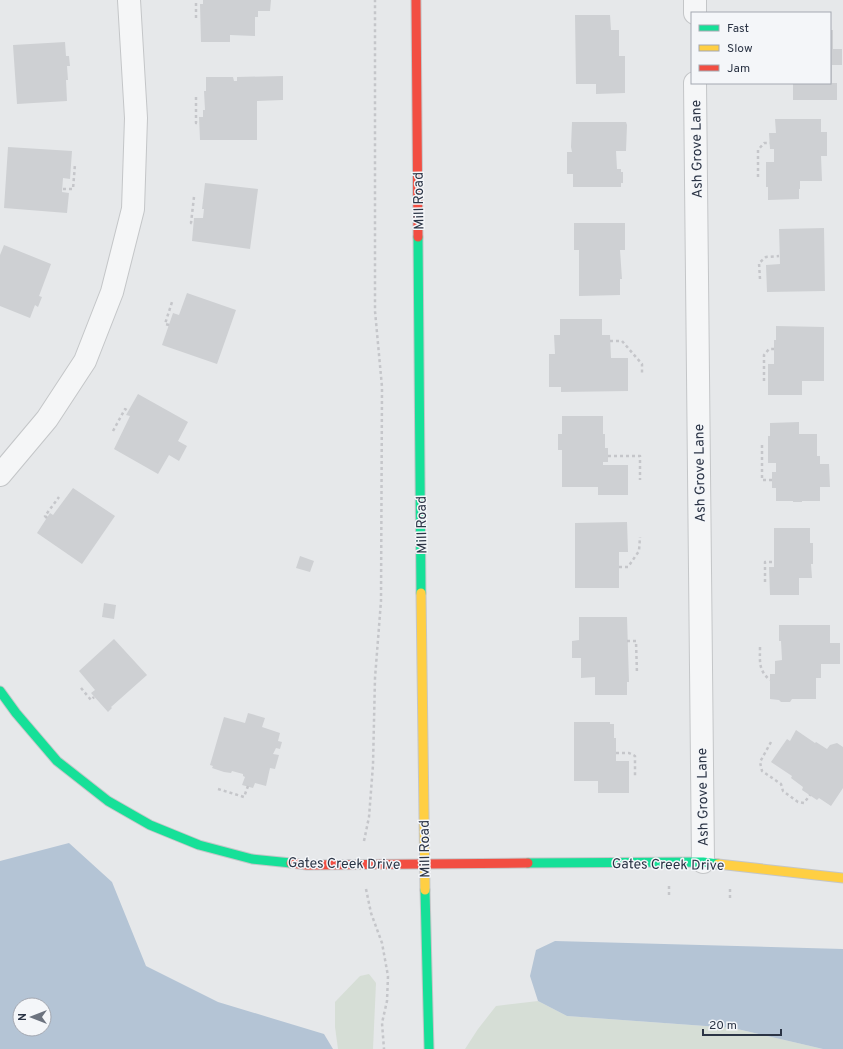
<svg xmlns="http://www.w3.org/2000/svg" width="843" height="1049" font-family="Overpass,sans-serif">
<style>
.green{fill:#d6ded6}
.water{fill:#b4c4d5;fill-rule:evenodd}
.building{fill:#ced0d3}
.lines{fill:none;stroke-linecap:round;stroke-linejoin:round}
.street-casing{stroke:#c4c6c8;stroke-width:24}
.fast-casing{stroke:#c4c6c8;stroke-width:11}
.slow-casing{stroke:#c4c6c8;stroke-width:11}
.jam-casing{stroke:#c4c6c8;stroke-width:11}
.path{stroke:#c5c6ca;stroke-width:2.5;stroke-dasharray:3 3;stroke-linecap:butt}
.street{stroke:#f5f6f7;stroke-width:22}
.fast{stroke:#16e098;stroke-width:9}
.slow{stroke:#ffcf43;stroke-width:9}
.jam{stroke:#f24e42;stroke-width:9}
.labels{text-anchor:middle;stroke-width:3;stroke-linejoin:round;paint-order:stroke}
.street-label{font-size:14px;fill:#2b3445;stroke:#f4f6f9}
</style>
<rect width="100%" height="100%" fill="#e6e8ea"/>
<!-- green -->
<g class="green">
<polygon points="369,974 376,983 373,1049 338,1049 335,1027 335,1002 360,976"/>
<polygon points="538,1001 567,1016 733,1028 823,1049 465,1049 478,1029 496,1006"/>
</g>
<!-- water -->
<g class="water">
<path d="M69 843 112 882 146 966 218 1002 324 1034 333 1049H0V861ZM20 1005H44V1029H20Z"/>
<polygon points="555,941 843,949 843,1049 823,1049 733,1028 567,1016 538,1001 530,976 536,950"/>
</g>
<!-- building -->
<g class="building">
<polygon points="203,0 271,0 270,11 258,11 258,17 255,17 255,36 230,35 230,42 201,42 200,4 203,4"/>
<polygon points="575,15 610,15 611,30 619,30 619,56 625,56 625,93 596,94 596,84 576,84"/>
<polygon points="830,30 833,30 833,49 842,49 842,65 832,65 832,83 837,83 837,100 793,100 793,83 830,83"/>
<polygon points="65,42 66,56 69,56 70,66 67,66 68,80 66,80 67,101 17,104 13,45"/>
<polygon points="283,76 283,100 257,101 257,140 200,140 199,117 203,117 203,110 205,110 204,91 206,91 206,77 233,77 234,81 237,81 237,77"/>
<polygon points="775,119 821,119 821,132 827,132 827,156 821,156 822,181 800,181 800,189 799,189 799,199 768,200 768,187 766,187 766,162 774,162 774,149 770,149 769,133 776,133"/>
<polygon points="572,122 626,122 627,125 626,151 616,151 617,169 621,169 621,172 623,172 623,183 621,183 621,187 573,187 573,174 567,174 567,152 572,152 571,147"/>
<polygon points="8,147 72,151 70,179 63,178 62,192 69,193 67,213 4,208"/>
<polygon points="205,183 258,189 250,249 192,241 194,218 203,218 204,209 202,209"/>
<polygon points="574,223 625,223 625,250 620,250 622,279 620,279 620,295 579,296 579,250 574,250"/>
<polygon points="824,228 825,291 767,292 766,265 780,264 779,229"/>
<polygon points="4,245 51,264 39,296 42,297 38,307 35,305 30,318 0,306 0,255"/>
<polygon points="187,293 236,310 217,364 162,345 173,313 179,315"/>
<polygon points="560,319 602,319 602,335 610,335 611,358 628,358 628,391 561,392 561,387 549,387 549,354 555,354 554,335 560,335"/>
<polygon points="776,326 824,327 824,381 802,381 802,395 768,395 768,364 774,364 774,340 776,340"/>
<polygon points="138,394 188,422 178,441 187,446 179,461 169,455 158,474 114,449 130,416 126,415"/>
<polygon points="562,416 603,416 603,434 605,434 605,448 608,448 608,462 603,462 603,465 628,465 628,495 598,495 598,487 562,487 562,450 558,450 558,434 562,434"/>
<polygon points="799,422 799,434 817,434 817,456 820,456 820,464 829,464 830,487 820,487 820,501 802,501 802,502 793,502 793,501 776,501 776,488 772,488 772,472 776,472 776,463 768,463 768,436 770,436 770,423"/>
<polygon points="73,488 115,516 82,564 37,533 50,513 53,515"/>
<polygon points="627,522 628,552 619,552 619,588 575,588 575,523"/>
<polygon points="774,528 810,528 810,543 813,543 813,564 811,564 812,578 799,578 799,595 770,595 769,567 774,567"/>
<polygon points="300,556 314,561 310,572 296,568"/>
<polygon points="104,603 116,605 114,619 102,617"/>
<polygon points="579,617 627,617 629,682 627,682 627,695 595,695 595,677 581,678 581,658 572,658 572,641 579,640"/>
<polygon points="779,625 830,625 830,643 840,643 840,664 821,664 821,678 816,678 816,699 792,699 790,702 781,702 779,700 770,699 770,674 775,674 775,661 782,660 781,641 779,641"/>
<polygon points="114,639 147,675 111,707 112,708 108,712 91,693 95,690 79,671"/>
<polygon points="248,713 265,718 262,727 280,733 278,741 282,742 280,749 276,748 273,754 279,755 275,769 270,768 266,786 255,783 253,788 242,785 245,777 243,776 243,774 232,771 231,773 224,772 212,768 213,766 210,765 224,717 245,723"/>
<polygon points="574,722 610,722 610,724 614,724 614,738 616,738 616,761 629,761 629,793 598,793 598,781 574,781"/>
<polygon points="796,730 815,743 816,742 827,749 830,745 837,743 843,747 843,788 831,806 819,798 817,800 802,790 803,787 791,778 792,776 771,762 787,739 790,741"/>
</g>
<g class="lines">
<!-- street casing -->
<g class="street-casing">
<g id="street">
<polyline points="695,0 695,13"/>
<polyline points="695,83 703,862"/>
<polyline points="0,475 47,419 85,361 112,292 133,209 136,118 129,0"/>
</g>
</g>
<!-- fast casing -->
<g class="fast-casing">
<g id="fast">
<polyline points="418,237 421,593"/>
<polyline points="0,691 16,713 57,761 108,801 150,825 199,845 252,859 291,863"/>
<polyline points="528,863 703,862 718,864"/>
<polyline points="425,890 429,1049"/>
</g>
</g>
<!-- slow casing -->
<g class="slow-casing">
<g id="slow">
<polyline points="421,593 425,890"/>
<polyline points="718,864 843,878"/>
</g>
</g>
<!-- jam casing -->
<g class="jam-casing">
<g id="jam">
<polyline points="416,0 418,237"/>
<polyline points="291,863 307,865 528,863"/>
</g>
</g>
<!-- path -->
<g class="path">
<polyline points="196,18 196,0"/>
<polyline points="196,97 196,123 199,123"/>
<polyline points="758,177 758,150 764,143 770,143"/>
<polyline points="63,189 73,189 75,164"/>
<polyline points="194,197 191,223 194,224"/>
<polyline points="760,279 759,263 766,257 779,256"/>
<polyline points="169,325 165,324 172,302"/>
<polyline points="610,341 622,341 642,364 642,374"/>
<polyline points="764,381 764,355 769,349 774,349"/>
<polyline points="113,431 125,409 128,411"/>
<polyline points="762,445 762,480 772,480"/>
<polyline points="608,456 640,456 640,480"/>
<polyline points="47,518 45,516 59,497"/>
<polyline points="619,567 628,567 639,551 640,537"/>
<polyline points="765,582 765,562 774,562"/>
<polyline points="627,641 636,641 637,674"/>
<path d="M760 647C760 661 758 670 770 680"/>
<polyline points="81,688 91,700 94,697"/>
<polyline points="771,742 760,762 762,771 781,784 783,791 798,802 804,803 810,795"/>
<polyline points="616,753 629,753 635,756 635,778"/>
<polyline points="218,789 244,797 248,786"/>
<polyline points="364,841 369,817 373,765 375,678 381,601 382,387 375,311 375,0"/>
<polyline points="669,886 669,895"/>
<polyline points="366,889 371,913 382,943 388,976 387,1001 382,1023 384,1049"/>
<polyline points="730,898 730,889"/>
</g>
<!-- street -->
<use href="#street" class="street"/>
<!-- fast -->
<use href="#fast" class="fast"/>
<!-- slow -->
<use href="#slow" class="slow"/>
<!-- jam -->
<use href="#jam" class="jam"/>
</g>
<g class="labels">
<!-- street labels -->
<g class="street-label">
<text transform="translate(696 149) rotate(-91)" y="5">Ash Grove Lane</text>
<text transform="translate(418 201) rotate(-91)" y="5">Mill Road</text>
<text transform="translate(699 473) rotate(-91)" y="5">Ash Grove Lane</text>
<text transform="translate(421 525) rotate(-91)" y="5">Mill Road</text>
<text transform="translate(702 797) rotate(-91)" y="5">Ash Grove Lane</text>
<text transform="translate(424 849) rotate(-91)" y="5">Mill Road</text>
<text transform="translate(344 863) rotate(1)" y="5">Gates Creek Drive</text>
<text transform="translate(668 864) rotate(1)" y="5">Gates Creek Drive</text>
</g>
</g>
<!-- legend -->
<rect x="691" y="12" width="140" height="72" fill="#f4f6f9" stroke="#a4a8b1"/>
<rect x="699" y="25" width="20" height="6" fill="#16e098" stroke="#a4a8b1"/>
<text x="727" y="32" font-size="12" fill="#2b3445">Fast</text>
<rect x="699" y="45" width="20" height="6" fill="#ffcf43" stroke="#a4a8b1"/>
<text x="727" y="52" font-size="12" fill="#2b3445">Slow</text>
<rect x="699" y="65" width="20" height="6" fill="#f24e42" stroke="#a4a8b1"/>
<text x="727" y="72" font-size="12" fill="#2b3445">Jam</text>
<!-- north arrow -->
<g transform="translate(32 1017) rotate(270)"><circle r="19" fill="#f4f6f9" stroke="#a4a8b1"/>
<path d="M0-3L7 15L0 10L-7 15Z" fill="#6c737f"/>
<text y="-6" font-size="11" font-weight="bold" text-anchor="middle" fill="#2b3445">N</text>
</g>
<!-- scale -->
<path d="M703 1029v6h78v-6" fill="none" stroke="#2b3445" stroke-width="2"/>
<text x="709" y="1029" font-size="12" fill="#2b3445" stroke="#f4f6f9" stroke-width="3" paint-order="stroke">20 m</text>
</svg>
